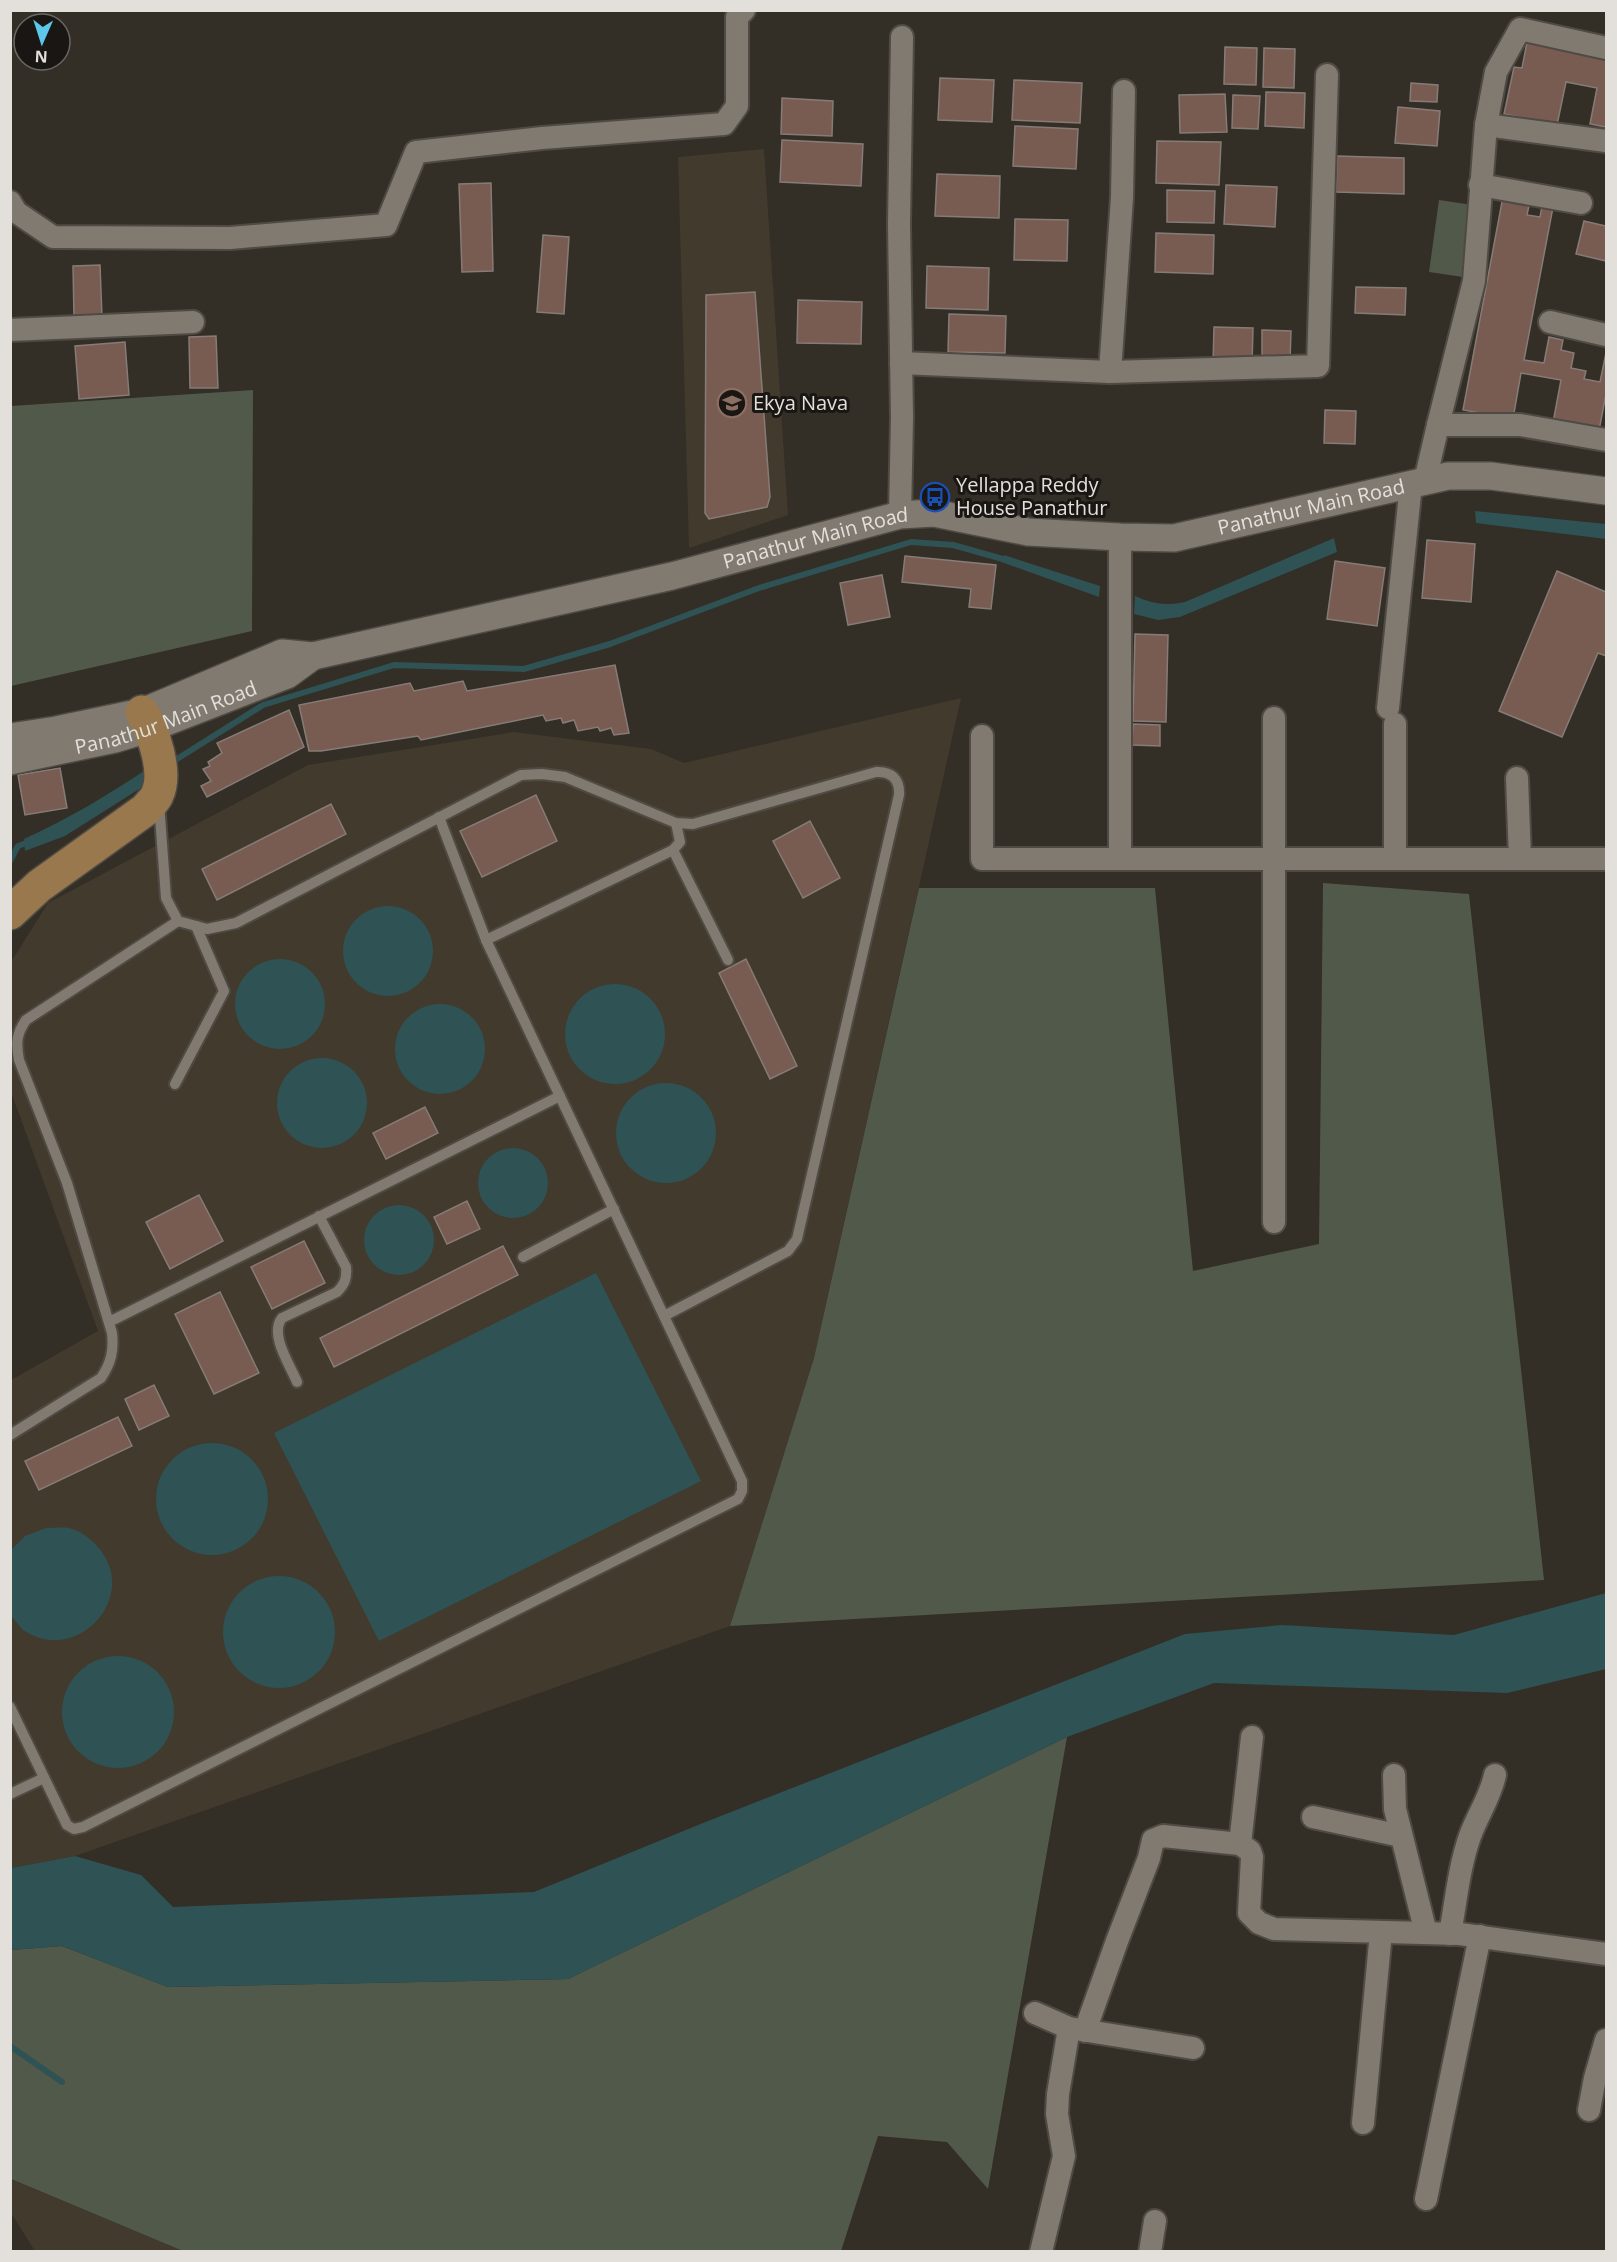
<svg xmlns="http://www.w3.org/2000/svg" width="1617" height="2262" font-family="'Open Sans',sans-serif">
<style>
.built{fill:#423a2d}
.green{fill:#515a4a}
.water{fill:#2f5254}
.lines{fill:none;stroke-linecap:round;stroke-linejoin:round}
.stream{stroke:#2f5254;stroke-width:6}
.building{fill:#785c52;stroke:#867b77;stroke-width:1.5}
.service-casing{stroke:#4f4a44;stroke-width:14}
.minor-casing{stroke:#4f4a44;stroke-width:26}
.tertiary-casing{stroke:#4f4a44;stroke-width:30}
.primary-casing{stroke:#4f4a44;stroke-width:36}
.service{stroke:#807a71;stroke-width:10}
.minor{stroke:#807a71;stroke-width:22}
.tertiary{stroke:#807a71;stroke-width:27}
.primary{stroke:#98784c;stroke-width:33}
.labels{text-anchor:middle;stroke-width:6;stroke-linejoin:round;paint-order:stroke}
.poi-label{font-size:20px;fill:#e3dfda;stroke:#191613;text-anchor:start}
.street-label{font-size:20px;fill:#e3dfda;stroke:#191613}
</style>
<rect width="100%" height="100%" fill="#332e26"/>
<!-- built -->
<g class="built">
<polygon points="764,149 788,515 689,548 678,157"/>
<polygon points="961,698 814,1358 730,1626 75,1856 11,1868 11,1380 98,1331 11,1092 11,962 48,903 308,765 514,732 651,749 684,763"/>
<polygon points="10,2179 183,2251 35,2251 11,2213"/>
</g>
<!-- green -->
<g class="green">
<polygon points="1439,200 1473,205 1463,277 1429,272"/>
<polygon points="253,390 252,631 11,686 11,406"/>
<polygon points="1323,883 1469,894 1544,1580 730,1626 814,1358 919,888 1155,888 1193,1271 1319,1244"/>
<polygon points="1067,1737 988,2189 947,2142 878,2136 841,2251 183,2251 11,2179 11,1950 62,1946 168,1987 568,1979"/>
</g>
<!-- water -->
<g class="water">
<polygon points="1475,511 1606,524 1606,539 1476,523"/>
<path d="M1334 538 1337 552 1180 617 1158 620 1134 614 1135 596C1152 604 1167 606 1185 602Z"/>
<polygon points="1004,555 1100,586 1099,597 1001,562"/>
<path d="M150 767 152 781 65 836 25 851 24 839C68 819 110 794 150 767Z"/>
<circle cx="388" cy="951" r="45"/>
<circle cx="280" cy="1004" r="45"/>
<circle cx="615" cy="1034" r="50"/>
<circle cx="440" cy="1049" r="45"/>
<circle cx="322" cy="1103" r="45"/>
<circle cx="666" cy="1133" r="50"/>
<circle cx="513" cy="1183" r="35"/>
<circle cx="399" cy="1240" r="35"/>
<polygon points="596,1273 701,1481 379,1641 274,1433"/>
<circle cx="212" cy="1499" r="56"/>
<path d="M46 1528C53 1528 62 1527 69 1528 80 1531 89 1537 96 1545 143 1594 78 1667 23 1630 19 1626 15 1620 11 1616V1550L25 1536Z"/>
<circle cx="279" cy="1632" r="56"/>
<polygon points="1606,1593 1606,1669 1507,1693 1214,1683 1067,1737 568,1979 168,1987 62,1946 11,1950 11,1868 75,1856 141,1875 173,1907 534,1892 703,1823 1185,1634 1282,1625 1454,1635"/>
<circle cx="118" cy="1712" r="56"/>
</g>
<g class="lines">
<!-- stream -->
<g class="stream">
<polyline points="169,764 263,705 394,665 524,669 610,644 759,588 911,542 953,545 1010,561"/>
<polyline points="10,861 18,846 29,842"/>
<polyline points="10,2046 62,2082"/>
</g>
</g>
<!-- building -->
<g class="building">
<polygon points="1527,42 1606,58 1606,127 1590,124 1597,88 1566,82 1557,125 1504,114 1514,67 1522,68"/>
<polygon points="1225,47 1257,48 1256,85 1224,84"/>
<polygon points="1264,48 1295,49 1294,88 1263,87"/>
<polygon points="940,78 994,80 992,122 938,120"/>
<polygon points="1014,80 1082,83 1080,123 1012,120"/>
<polygon points="1411,83 1438,85 1437,102 1410,101"/>
<polygon points="1266,92 1305,93 1304,128 1265,126"/>
<polygon points="1225,94 1227,132 1180,133 1179,95"/>
<polygon points="1233,95 1260,96 1258,129 1232,128"/>
<polygon points="782,98 833,101 832,136 781,134"/>
<polygon points="1398,107 1440,111 1437,146 1395,143"/>
<polygon points="1015,126 1078,129 1076,169 1013,166"/>
<polygon points="782,140 863,144 861,186 780,182"/>
<polygon points="1157,141 1221,142 1219,185 1156,183"/>
<polygon points="1337,156 1404,158 1404,194 1336,192"/>
<polygon points="937,174 1000,176 999,218 935,216"/>
<polygon points="491,183 493,271 462,272 459,184"/>
<polygon points="1226,185 1277,187 1275,227 1224,224"/>
<polygon points="1167,190 1215,191 1214,223 1167,222"/>
<polygon points="1504,191 1531,196 1527,215 1540,217 1543,201 1554,202 1524,360 1544,363 1549,337 1563,340 1561,350 1574,353 1571,368 1586,371 1584,379 1600,382 1606,353 1606,394 1598,436 1552,428 1561,380 1521,373 1513,419 1463,410"/>
<polygon points="1015,219 1068,220 1067,261 1014,260"/>
<polygon points="1584,221 1606,226 1606,261 1576,254"/>
<polygon points="1156,233 1214,235 1213,274 1155,272"/>
<polygon points="543,235 569,237 564,314 537,312"/>
<polygon points="100,265 102,317 74,318 73,266"/>
<polygon points="927,266 989,268 988,310 926,308"/>
<polygon points="1356,287 1406,288 1405,315 1355,313"/>
<polygon points="755,292 770,497 767,507 709,519 705,513 706,295"/>
<polygon points="798,300 862,302 861,344 797,343"/>
<polygon points="949,314 1006,316 1005,353 948,352"/>
<polygon points="1214,327 1253,328 1252,365 1213,364"/>
<polygon points="1262,330 1291,331 1290,362 1262,361"/>
<polygon points="216,336 218,388 190,388 189,337"/>
<polygon points="125,342 129,395 79,399 75,346"/>
<polygon points="1325,410 1356,411 1355,444 1324,443"/>
<polygon points="1427,540 1475,544 1471,602 1422,598"/>
<polygon points="905,556 996,565 991,609 969,607 971,589 902,582"/>
<polygon points="1335,561 1385,568 1377,626 1327,619"/>
<polygon points="1557,571 1606,592 1606,656 1598,653 1562,737 1499,711"/>
<polygon points="882,575 890,617 848,625 840,583"/>
<polygon points="1135,634 1168,635 1166,722 1133,721"/>
<polygon points="615,665 629,733 614,735 611,728 600,731 598,727 578,731 574,720 563,723 561,718 546,721 543,715 421,740 418,736 321,751 309,751 299,705 410,683 414,691 463,681 467,691"/>
<polygon points="289,710 304,747 207,797 201,786 211,781 203,769 210,766 208,762 222,753 217,743"/>
<polygon points="1133,724 1160,725 1160,746 1132,745"/>
<polygon points="60,768 67,808 25,815 18,775"/>
<polygon points="536,795 557,841 482,877 460,831"/>
<polygon points="331,804 346,834 217,900 202,869"/>
<polygon points="810,821 840,878 803,898 773,841"/>
<polygon points="746,959 797,1066 770,1079 719,973"/>
<polygon points="425,1107 438,1133 386,1159 373,1133"/>
<polygon points="199,1195 223,1241 170,1269 146,1222"/>
<polygon points="467,1201 480,1229 447,1244 434,1217"/>
<polygon points="304,1241 325,1283 272,1309 251,1267"/>
<polygon points="503,1246 518,1275 334,1367 320,1338"/>
<polygon points="220,1292 259,1373 214,1394 175,1314"/>
<polygon points="154,1385 169,1416 139,1430 125,1399"/>
<polygon points="118,1417 132,1446 39,1490 25,1461"/>
</g>
<g class="lines">
<!-- service casing -->
<g class="service-casing">
<g id="service">
<path d="M159 803 166 898 178 921 207 929 236 923 521 775 542 774 565 777 676 823 693 824 876 772C891 771 900 779 899 795L797 1239 788 1251 664 1316"/>
<polyline points="673,850 728,960"/>
<polyline points="486,940 673,850 680,842 676,823"/>
<polyline points="175,1084 224,991 196,926"/>
<polyline points="523,1257 614,1209"/>
<polyline points="109,1322 560,1096"/>
<path d="M297 1382C290 1365 269 1334 282 1318L337 1292C345 1284 347 1278 346 1267L319 1216"/>
<path d="M10 1435 101 1378C111 1363 114 1351 112 1333L67 1183 19 1060C16 1044 16 1034 26 1020L178 921"/>
<polyline points="10,1707 67,1825 74,1829 83,1827 738,1499 742,1491 742,1481 486,940 439,817"/>
<polyline points="10,1794 44,1778"/>
</g>
</g>
<!-- minor casing -->
<g class="minor-casing">
<g id="minor">
<polyline points="1606,48 1520,29 1496,72 1486,125 1474,281 1438,425 1520,425 1606,440"/>
<polyline points="1486,125 1606,141"/>
<polyline points="1480,185 1581,203"/>
<polyline points="10,202 16,212 53,237 230,238 386,225 416,152 542,138 724,124 737,106 737,17 744,10"/>
<polyline points="1550,322 1606,335"/>
<polyline points="10,330 193,322"/>
<polyline points="901,363 1110,372 1318,366 1327,75"/>
<polyline points="1110,372 1122,197 1124,91"/>
<polyline points="1425,481 1438,425"/>
<polyline points="900,515 902,418 899,224 902,37"/>
<polyline points="1120,537 1120,859"/>
<polyline points="1388,708 1411,484"/>
<polyline points="1274,718 1274,1222"/>
<polyline points="1395,724 1395,859"/>
<polyline points="982,736 982,859 1606,859"/>
<polyline points="1517,778 1520,859"/>
<polyline points="1394,1775 1395,1809 1426,1933"/>
<polyline points="1313,1817 1401,1836"/>
<polyline points="1240,1844 1252,1737"/>
<path d="M1450 1934C1456 1901 1459 1867 1470 1836 1478 1814 1490 1798 1495 1775"/>
<polyline points="1035,2013 1069,2028 1193,2048"/>
<polyline points="1085,2031 1117,1941 1149,1858 1153,1840 1163,1836 1240,1844 1250,1851 1252,1857 1249,1913 1259,1923 1274,1929 1460,1934 1606,1954"/>
<polyline points="1589,2110 1595,2078 1606,2040"/>
<polyline points="1363,2123 1381,1932"/>
<polyline points="1426,2199 1480,1936"/>
<polyline points="1041,2252 1064,2156 1057,2114 1058,2094 1069,2028"/>
<polyline points="1150,2252 1155,2221"/>
</g>
</g>
<!-- tertiary casing -->
<g class="tertiary-casing">
<g id="tertiary">
<path id="s1" d="M10 737 56 730 142 712 282 653 313 656 672 576 900 515 934 513 1028 532 1120 537 1174 538 1448 476H1491L1606 491"/>
<path id="s2" d="M10 761 115 739 151 728 287 675 313 656"/>
</g>
</g>
<!-- primary casing -->
<g class="primary-casing">
<path id="primary" d="M10 913 39 886 145 810C149 805 155 800 157 795 168 772 153 732 142 712"/>
</g>
<!-- service -->
<use href="#service" class="service"/>
<!-- minor -->
<use href="#minor" class="minor"/>
<!-- tertiary -->
<use href="#tertiary" class="tertiary"/>
<!-- primary -->
<use href="#primary" class="primary"/>
</g>
<!-- icons -->
<defs>
<g id="school-ring" transform="scale(1.5)"><circle r="9.5" fill="#191613" stroke="#8d6e63" stroke-width="1.5"/><path d="M0-5L7-2L0 1L-7-2ZM-4 1L0 2.5L4 1V4Q0 6-4 4Z" fill="#8d6e63"/></g>
<g id="bus-ring" transform="scale(1.5)"><circle r="9.5" fill="#191613" stroke="#1a4fb4" stroke-width="1.5"/><path d="M-5-6H5V4H4V6H2V4H-2V6H-4V4H-5ZM-3.5-4V0h7V-4ZM-3.5 1.2v1.5H-2V1.2ZM2 1.2v1.5H3.5V1.2Z" fill="#1a4fb4"/></g>
</defs>
<g fill-rule="evenodd">
<use href="#school-ring" x="732" y="403"/>
<use href="#bus-ring" x="935" y="497"/>
</g>
<g class="labels">
<!-- poi labels -->
<g class="poi-label">
<text x="753" y="410">Ekya Nava</text>
<text x="956" y="492">Yellappa Reddy<tspan x="956" dy="23">House Panathur</tspan></text>
</g>
<!-- street labels -->
<g class="street-label">
<text dy="7" stroke="none"><textPath href="#s1" startOffset="1338">Panathur Main Road</textPath></text>
<text dy="7" stroke="none"><textPath href="#s1" startOffset="834">Panathur Main Road</textPath></text>
<text dy="7" stroke="none"><textPath href="#s2" startOffset="162">Panathur Main Road</textPath></text>
</g>
</g>
<!-- border -->
<rect width="1617" height="2262" fill="none" stroke="#e3dfda" stroke-width="24"/>
<!-- north arrow -->
<g transform="translate(42 42) rotate(183)"><circle r="28" fill="#191613" stroke="#6a6663" stroke-width="1.5"/>
<path d="M0-4.5L10 22L0 15L-10 22Z" fill="#5cc7e8"/>
<text y="-9" font-size="16" font-weight="bold" text-anchor="middle" fill="#e3dfda">N</text>
</g>
</svg>
